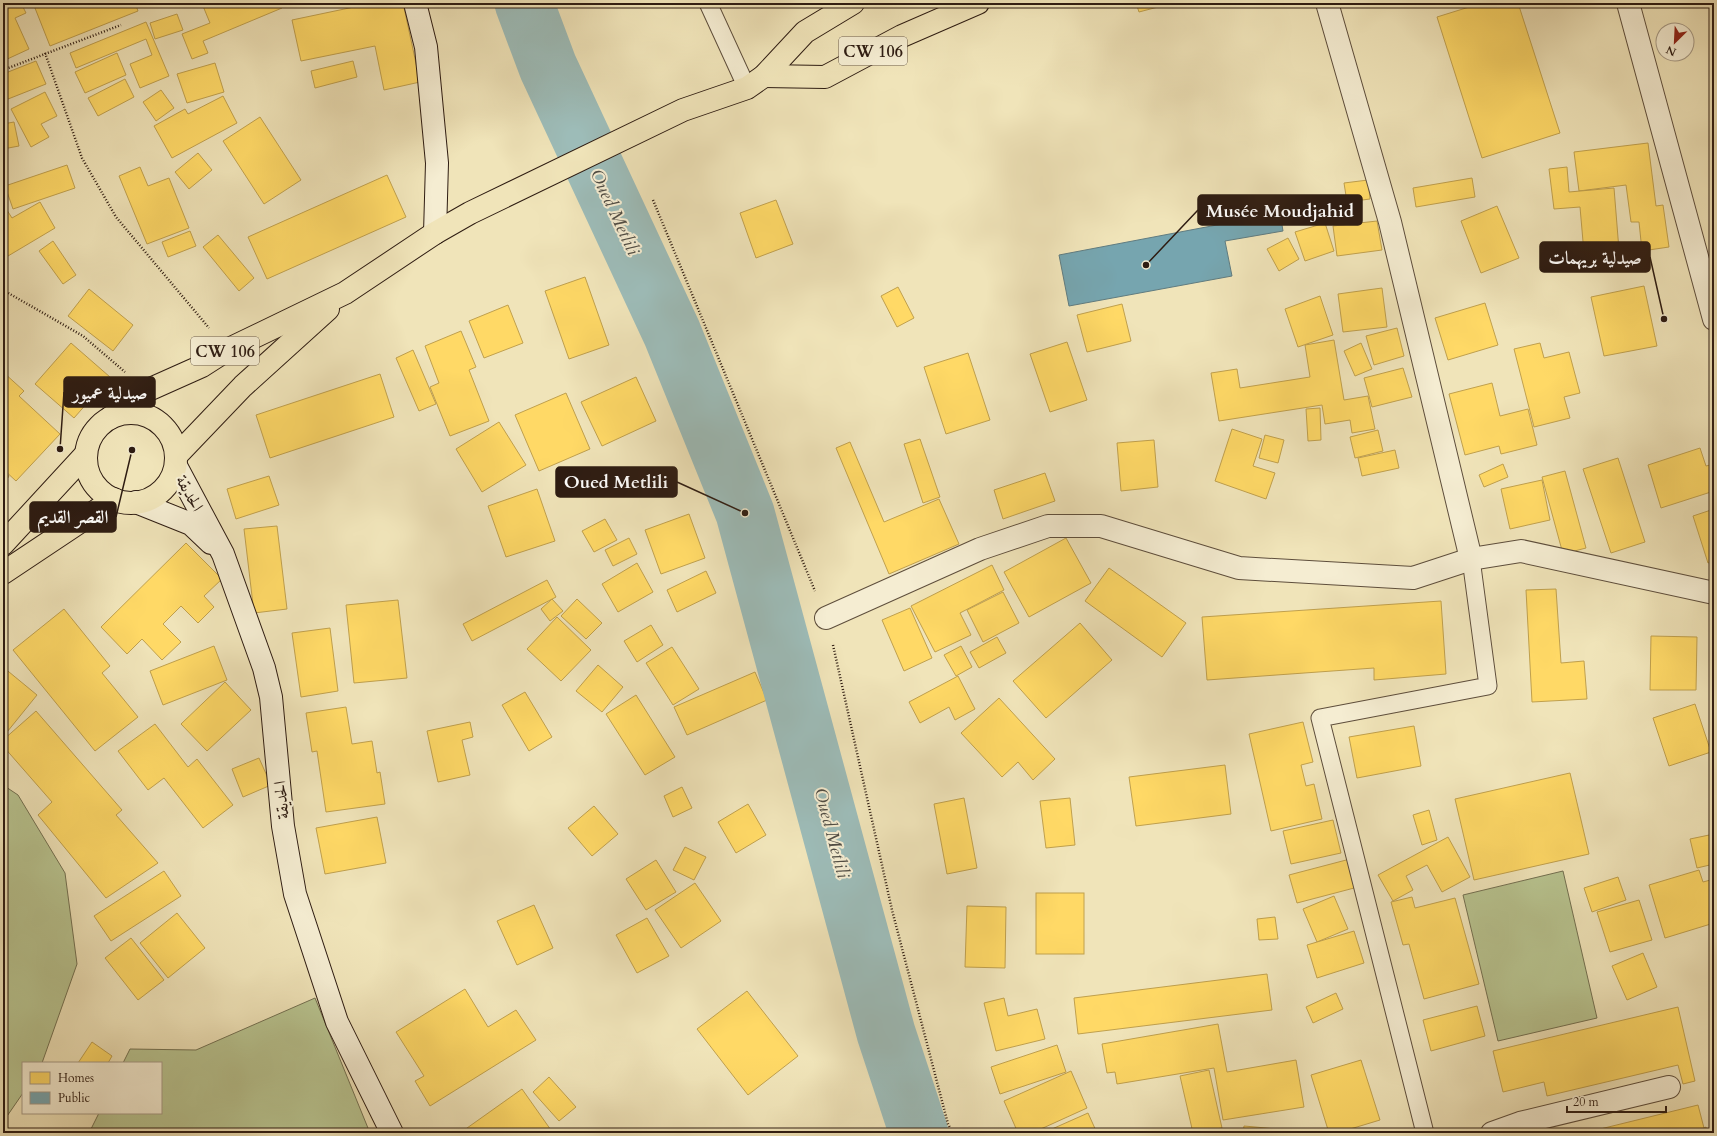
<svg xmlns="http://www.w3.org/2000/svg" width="1717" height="1136" font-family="Cardo,Amiri,serif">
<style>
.green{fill:#b8c490;stroke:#737051}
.homes{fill:#ffd966;stroke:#c0a04d}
.public{fill:#76a5af;stroke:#607c80}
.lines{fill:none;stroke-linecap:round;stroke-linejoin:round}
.river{stroke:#9dbcb8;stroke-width:59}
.lane-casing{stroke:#5e4e3c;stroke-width:19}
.street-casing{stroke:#5e4e3c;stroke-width:24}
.secondary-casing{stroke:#2e1c12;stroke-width:24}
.primary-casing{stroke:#2e1c12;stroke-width:24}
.path{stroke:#2e1c12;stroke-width:2.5;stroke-dasharray:1 2;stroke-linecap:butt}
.lane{stroke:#f5edd2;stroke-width:17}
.street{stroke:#f5edd2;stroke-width:22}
.secondary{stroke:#f5edd2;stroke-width:22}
.primary{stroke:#f0e4b9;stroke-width:22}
.labels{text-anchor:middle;stroke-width:4;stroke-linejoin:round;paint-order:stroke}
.shield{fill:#f5edd2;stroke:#6a5b4c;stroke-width:1}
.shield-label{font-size:16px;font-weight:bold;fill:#2e1c12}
.street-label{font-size:17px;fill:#2e1c12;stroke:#f5edd2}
.water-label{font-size:18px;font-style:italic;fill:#4f4c44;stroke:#f5edd2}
.leader{fill:none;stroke:#2e1c12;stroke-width:1.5}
.callout-dot{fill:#2e1c12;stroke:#f5edd2;stroke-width:1.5}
.callout{fill:#2e1c12;stroke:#2e1c12;stroke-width:1.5}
.callout-label{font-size:18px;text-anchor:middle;font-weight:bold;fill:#fff}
</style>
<rect width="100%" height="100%" fill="#f0e4b9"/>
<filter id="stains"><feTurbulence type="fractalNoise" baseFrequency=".005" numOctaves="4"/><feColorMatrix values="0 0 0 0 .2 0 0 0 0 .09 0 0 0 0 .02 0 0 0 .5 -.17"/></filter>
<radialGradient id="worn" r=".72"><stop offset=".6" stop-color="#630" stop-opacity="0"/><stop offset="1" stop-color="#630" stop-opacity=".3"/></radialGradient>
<!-- green -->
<g class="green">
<polygon points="3,785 18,795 65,873 77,964 42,1063 23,1063 23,1093 3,1122"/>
<polygon points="1563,871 1597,1018 1498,1041 1463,895"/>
<polygon points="315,998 370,1133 89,1133 99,1113 161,1113 161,1063 123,1063 130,1049 196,1050"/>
</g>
<!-- homes -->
<g class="homes">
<polygon points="3,3 21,3 26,13 15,18 29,49 3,61"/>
<polygon points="33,3 135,3 138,11 50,46"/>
<polygon points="209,3 280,3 282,8 203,41 208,53 192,59 182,34 210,23 203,6"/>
<polygon points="373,3 403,3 420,82 384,90 375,46 301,61 292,20"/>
<polygon points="1136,3 1173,3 1139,12"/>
<polygon points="1482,3 1518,3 1560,133 1482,158 1437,17"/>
<polygon points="177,14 183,30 155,39 150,23"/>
<polygon points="146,22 169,76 140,88 130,64 152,55 146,39 76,68 70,53"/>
<polygon points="117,53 126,75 85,93 75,72"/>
<polygon points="36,61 46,84 3,101 3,74"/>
<polygon points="353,61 357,77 315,88 311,71"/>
<polygon points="215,63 224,92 187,103 177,74"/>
<polygon points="125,79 134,97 98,116 88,98"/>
<polygon points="161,90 174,108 156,121 143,102"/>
<polygon points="45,92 57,116 41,124 49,137 31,147 11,109"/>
<polygon points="223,96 237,123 172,158 154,126 185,109 188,114"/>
<polygon points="260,117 301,180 264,204 223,141"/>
<polygon points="14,122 19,146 3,149 3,124"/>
<polygon points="1648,143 1656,206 1663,205 1669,247 1642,251 1639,222 1631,222 1626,185 1579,191 1574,152"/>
<polygon points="198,153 212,170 189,189 175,172"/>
<polygon points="67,165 75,188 13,209 5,186"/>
<polygon points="140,167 148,186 169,178 189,228 147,244 119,176"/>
<polygon points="1567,167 1569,192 1614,188 1619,250 1584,253 1580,207 1554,209 1549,169"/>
<polygon points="387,175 406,217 267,279 248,237"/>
<polygon points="1472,178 1475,197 1416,207 1413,188"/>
<polygon points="1368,180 1370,199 1347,202 1344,183"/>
<polygon points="776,200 793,244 756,258 740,213"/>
<polygon points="40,202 55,228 8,256 3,247 3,204 12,218"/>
<polygon points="1497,206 1519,258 1481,273 1461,221"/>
<polygon points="1377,221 1382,250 1337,256 1333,226"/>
<polygon points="1325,223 1334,251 1305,261 1295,232"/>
<polygon points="190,231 196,246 168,257 162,242"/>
<polygon points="218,235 254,278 239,291 203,247"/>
<polygon points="1288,238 1299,259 1279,271 1267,249"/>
<polygon points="53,241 76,275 63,284 39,251"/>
<polygon points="585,277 609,345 569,359 545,291"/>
<polygon points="1644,286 1657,346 1604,356 1591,297"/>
<polygon points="898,287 914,318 897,327 881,296"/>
<polygon points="1382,288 1387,327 1343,332 1338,294"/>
<polygon points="89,289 133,325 113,351 68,316"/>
<polygon points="1320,296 1333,335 1298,347 1285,309"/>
<polygon points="1485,303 1498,345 1448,360 1435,318"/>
<polygon points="1122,304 1131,341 1087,352 1077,315"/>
<polygon points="508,305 523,343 484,358 469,321"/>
<polygon points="1397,328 1404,356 1374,365 1366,336"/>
<polygon points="461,331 476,367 469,370 489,421 450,436 430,387 439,383 425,346"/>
<polygon points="1334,340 1344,400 1368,396 1375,429 1352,433 1350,420 1325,424 1322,405 1219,421 1211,373 1237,369 1240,388 1310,377 1305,345"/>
<polygon points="1067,342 1087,400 1050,412 1030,354"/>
<polygon points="71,343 110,377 74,418 35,384"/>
<polygon points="1361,343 1372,369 1355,376 1344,351"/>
<polygon points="1540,343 1544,358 1569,352 1580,393 1564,397 1570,418 1534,427 1514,349"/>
<polygon points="413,350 436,404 419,411 396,358"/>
<polygon points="968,353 990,420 946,434 924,367"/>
<polygon points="1403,368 1412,397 1372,407 1364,378"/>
<polygon points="3,372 24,391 19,396 60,434 16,481 3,469"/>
<polygon points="380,374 394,417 270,458 256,415"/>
<polygon points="636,377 656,421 602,446 581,402"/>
<polygon points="1492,383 1500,416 1528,409 1537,445 1501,454 1499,446 1465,455 1449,394"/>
<polygon points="566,393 590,449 539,471 515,415"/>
<polygon points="1320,408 1321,440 1308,441 1306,409"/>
<polygon points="499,422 526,465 482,492 456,449"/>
<polygon points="1232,429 1262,439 1253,466 1275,473 1266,499 1215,481"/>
<polygon points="1378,430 1383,451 1355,458 1350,437"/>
<polygon points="1265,435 1284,440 1278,463 1259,458"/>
<polygon points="920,439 940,497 923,503 904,444"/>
<polygon points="1154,440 1158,487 1121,491 1117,443"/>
<polygon points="850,442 884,522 939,499 959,544 889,574 836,448"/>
<polygon points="1700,448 1706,466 1714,464 1714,491 1661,508 1648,465"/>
<polygon points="1395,450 1399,468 1362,476 1358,458"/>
<polygon points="1618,458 1645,542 1611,553 1583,469"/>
<polygon points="1503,464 1508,477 1484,487 1479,475"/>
<polygon points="1565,471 1586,548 1563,554 1542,477"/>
<polygon points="3,472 9,476 3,486"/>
<polygon points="1045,473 1055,501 1003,519 994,490"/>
<polygon points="269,476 279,505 236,519 227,489"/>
<polygon points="1542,480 1550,520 1510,529 1501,489"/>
<polygon points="537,489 555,541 506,557 488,506"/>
<polygon points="1714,509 1714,561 1708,563 1693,516"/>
<polygon points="689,514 705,558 661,574 645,530"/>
<polygon points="605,519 617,540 594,552 582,531"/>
<polygon points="277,526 287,609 254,613 244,529"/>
<polygon points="629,538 637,554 613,566 605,550"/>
<polygon points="1066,538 1091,583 1029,617 1004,572"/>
<polygon points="186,543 222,579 204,596 214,607 198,623 181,606 163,624 181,642 162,660 142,639 127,654 101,627"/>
<polygon points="637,563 653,592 618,612 602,584"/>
<polygon points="992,565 1004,590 960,613 971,635 935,652 911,606"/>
<polygon points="1109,568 1186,623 1162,657 1085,601"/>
<polygon points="706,571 716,593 677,612 667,590"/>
<polygon points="547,580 556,597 472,641 463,624"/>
<polygon points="1556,589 1561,663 1584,661 1587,699 1532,702 1526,590"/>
<polygon points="1003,592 1019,623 983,642 967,610"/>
<polygon points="552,599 563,611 550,621 541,609"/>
<polygon points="577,599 602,623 586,639 561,616"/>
<polygon points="398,600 407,678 354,683 346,605"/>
<polygon points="1441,601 1446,674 1374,680 1374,668 1207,680 1202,617"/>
<polygon points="910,608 932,658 904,671 882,620"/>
<polygon points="64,609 110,666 102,673 138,717 95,751 13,650"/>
<polygon points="557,617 591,650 561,681 527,649"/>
<polygon points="1080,623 1112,660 1046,718 1013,681"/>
<polygon points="651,625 663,645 637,662 624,641"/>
<polygon points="330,628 338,691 301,697 292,633"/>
<polygon points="1651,636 1697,637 1696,690 1650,690"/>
<polygon points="997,637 1006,653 979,668 970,652"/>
<polygon points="214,646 227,680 163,705 150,671"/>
<polygon points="961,646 972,667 956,676 944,655"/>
<polygon points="672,647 699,689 673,705 646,663"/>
<polygon points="598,665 623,687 602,712 576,691"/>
<polygon points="3,667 37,695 3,737"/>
<polygon points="755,672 767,700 687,735 674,707"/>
<polygon points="958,676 975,709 955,720 949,707 920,723 909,702"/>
<polygon points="225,682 251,710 207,751 181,724"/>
<polygon points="525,692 552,737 529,751 502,705"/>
<polygon points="636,695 675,757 645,775 606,714"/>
<polygon points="999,698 1055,759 1033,780 1018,762 1002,777 961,733"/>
<polygon points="1695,704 1711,752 1669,766 1653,718"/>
<polygon points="346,707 352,744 372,741 377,773 380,772 385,804 326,812 317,751 312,752 306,713"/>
<polygon points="36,711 122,810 116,815 158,863 106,898 38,815 52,802 3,746 3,740"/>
<polygon points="470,722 473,737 462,740 470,775 438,782 427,731"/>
<polygon points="1303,722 1313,762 1301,765 1306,786 1314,784 1322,819 1271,831 1249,734"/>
<polygon points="155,724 188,767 197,759 233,805 203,828 164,778 148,790 118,751"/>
<polygon points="1414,726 1421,766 1357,778 1349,737"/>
<polygon points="259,758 271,785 243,797 232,769"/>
<polygon points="1225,765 1231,814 1136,826 1129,777"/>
<polygon points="1570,773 1589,854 1474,880 1455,799"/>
<polygon points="682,787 692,808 673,817 664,796"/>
<polygon points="964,798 977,868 947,874 934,804"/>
<polygon points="1070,798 1075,845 1046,848 1040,801"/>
<polygon points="748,804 766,835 736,853 718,822"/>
<polygon points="594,806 618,834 592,856 568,828"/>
<polygon points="1429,810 1437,840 1422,845 1413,815"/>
<polygon points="377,817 386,863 325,874 316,828"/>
<polygon points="1333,820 1341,853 1291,864 1283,831"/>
<polygon points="1714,834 1714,864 1697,868 1690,839"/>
<polygon points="1448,837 1470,877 1442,892 1427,865 1406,876 1413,890 1393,901 1378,875"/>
<polygon points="685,847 706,857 694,880 673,870"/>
<polygon points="1350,859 1358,887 1297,903 1289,875"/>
<polygon points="656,860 676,892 646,910 626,879"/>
<polygon points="1699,870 1703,882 1714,879 1714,923 1665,938 1649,885"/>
<polygon points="164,871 181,896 111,941 94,916"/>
<polygon points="1618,877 1626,900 1592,912 1584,888"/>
<polygon points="695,883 721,921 681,948 655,910"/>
<rect x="1036" y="893" width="48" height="61"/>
<polygon points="1334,896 1348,929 1317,942 1303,909"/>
<polygon points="1412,897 1415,908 1455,898 1479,984 1424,999 1409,944 1403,945 1391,902"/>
<polygon points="1639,900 1652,940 1610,952 1597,912"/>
<polygon points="534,905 553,948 517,965 497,921"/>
<polygon points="967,906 1006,907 1005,968 965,967"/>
<polygon points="177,913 205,948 168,978 140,943"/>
<polygon points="1275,917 1278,939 1259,940 1257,919"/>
<polygon points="647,918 669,956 637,973 616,935"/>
<polygon points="1354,931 1364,963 1317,978 1307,945"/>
<polygon points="131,938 164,980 138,1000 105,958"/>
<polygon points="1643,953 1657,987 1627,1000 1612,966"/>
<polygon points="1267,974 1272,1010 1078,1034 1074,998"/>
<polygon points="465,989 488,1027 516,1010 536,1040 430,1106 415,1081 424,1076 396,1032"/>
<polygon points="747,991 798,1056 748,1095 697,1029"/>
<polygon points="1336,993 1343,1009 1313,1023 1306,1007"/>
<polygon points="1004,998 1008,1016 1037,1009 1045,1039 996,1051 984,1003"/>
<polygon points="1477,1006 1485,1036 1431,1051 1423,1020"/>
<polygon points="1678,1007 1695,1081 1683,1084 1678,1065 1547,1096 1544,1082 1503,1092 1493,1051"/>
<polygon points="1218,1024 1227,1072 1296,1060 1304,1107 1223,1120 1214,1068 1117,1084 1115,1072 1107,1073 1102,1044"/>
<polygon points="92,1042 112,1056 108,1063 78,1063"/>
<polygon points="1057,1045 1066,1072 1000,1094 991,1067"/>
<polygon points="1361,1060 1380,1120 1337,1133 1329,1133 1311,1075"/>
<polygon points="1209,1070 1222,1128 1193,1133 1180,1076"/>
<polygon points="1071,1071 1087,1108 1032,1133 1018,1133 1004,1101"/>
<polygon points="549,1077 576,1107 559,1121 533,1092"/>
<polygon points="522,1089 553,1133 460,1133"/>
<polygon points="1698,1105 1704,1128 1706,1127 1707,1133 1584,1133"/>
<polygon points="1088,1113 1097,1133 1043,1133"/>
<polygon points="1244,1126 1277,1129 1276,1133 1243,1133"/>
</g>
<!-- public -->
<polygon class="public" points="1280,213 1283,231 1225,241 1232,276 1069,306 1059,255"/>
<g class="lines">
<!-- river -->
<polyline class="river" points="524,3 548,67 672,333 745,513 886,1033 919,1133"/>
<!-- lane casing -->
<g class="lane-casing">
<g id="lane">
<polyline points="708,3 747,88"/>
<polyline points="1425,1133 1320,718 1488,686 1471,559"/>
</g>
</g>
<!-- street casing -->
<g class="street-casing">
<g id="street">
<polyline points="1327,3 1390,222 1471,559"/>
<polyline points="1628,3 1714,319"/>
<polyline points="826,618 980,549 1048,526 1101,526 1239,568 1413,578 1471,559 1521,551 1714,593"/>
<polyline points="1492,1133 1520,1123 1669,1087"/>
</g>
</g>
<!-- secondary casing -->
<g class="secondary-casing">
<g id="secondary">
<polyline points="415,3 426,47 437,163 435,233"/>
<polyline points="176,466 223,554 264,668 271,697 283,826 295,894 337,1022 392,1133"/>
<polyline points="136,502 191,524 211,543"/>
</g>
</g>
<!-- primary casing -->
<g class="primary-casing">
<g id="primary">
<polyline points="764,76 825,77 902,36 978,3"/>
<circle cx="131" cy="458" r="45"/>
<polyline points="110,418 146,391 202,366 227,350 345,293 435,233 470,213 683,110 747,88 764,76 805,32 853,3"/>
<polyline points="177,455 243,386 328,309"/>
<polyline points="3,544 86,454"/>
<polyline points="3,573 114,499"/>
</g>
</g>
<!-- path -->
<g class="path">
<polyline points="45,53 82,158 116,217 209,328"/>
<polyline points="3,70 121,25"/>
<polyline points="653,200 815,591"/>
<polyline points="3,290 83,336 125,372"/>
<polyline points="833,645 892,910 948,1124 953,1133"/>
</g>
<!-- lane -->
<use href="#lane" class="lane"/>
<!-- street -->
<use href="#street" class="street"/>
<!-- secondary -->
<use href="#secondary" class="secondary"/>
<!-- primary -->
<use href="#primary" class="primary"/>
</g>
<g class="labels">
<!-- shield labels -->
<g class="shield">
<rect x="839" y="37" width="68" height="28" rx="3"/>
<rect x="191" y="337" width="68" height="28" rx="3"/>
</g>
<g class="shield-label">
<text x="873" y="57">CW 106</text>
<text x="225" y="357">CW 106</text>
</g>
<!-- street labels -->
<g class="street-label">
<text transform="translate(190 493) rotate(61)" y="6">الحديقة</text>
<text transform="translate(281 800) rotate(-95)" y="6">الحديقة</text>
</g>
<!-- water labels -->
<g class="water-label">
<text transform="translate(615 212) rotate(65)" y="6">Oued Metlili</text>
<text transform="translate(832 833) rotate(75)" y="6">Oued Metlili</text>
</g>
</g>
<!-- callouts -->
<path class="leader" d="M1146 265L1198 210M1664 319L1650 257M60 449L64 392M745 513L677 482M132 450L116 517"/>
<g class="callout-dot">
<circle cx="1146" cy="265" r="4"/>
<circle cx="1664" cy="319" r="4"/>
<circle cx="60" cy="449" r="4"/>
<circle cx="745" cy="513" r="4"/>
<circle cx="132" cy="450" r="4"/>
</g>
<g class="callout">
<rect x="1198" y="195" width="164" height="30" rx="4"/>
<rect x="1540" y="242" width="110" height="30" rx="4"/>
<rect x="64" y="377" width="91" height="30" rx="4"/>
<rect x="556" y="467" width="121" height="30" rx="4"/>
<rect x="30" y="502" width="86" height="30" rx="4"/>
</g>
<g class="callout-label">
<text x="1280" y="217">Musée Moudjahid</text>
<text x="1595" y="264">صيدلية بريهمات</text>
<text x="110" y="399">صيدلية عميور</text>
<text x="616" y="488">Oued Metlili</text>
<text x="73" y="523">القصر القديم</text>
</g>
<!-- margin -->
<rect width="1717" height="1136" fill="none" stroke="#f0e4b9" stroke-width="16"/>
<rect x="4" y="4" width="1709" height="1128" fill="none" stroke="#2e1c12" stroke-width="2"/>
<rect x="8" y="8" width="1701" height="1120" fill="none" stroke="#2e1c12"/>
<!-- legend -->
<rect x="22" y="1062" width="140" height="52" fill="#f5edd2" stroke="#a59985"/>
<rect x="30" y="1072" width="20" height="12" fill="#ffd966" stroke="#a59985"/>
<text x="58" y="1082" font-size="12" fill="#2e1c12">Homes</text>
<rect x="30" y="1092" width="20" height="12" fill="#76a5af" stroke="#a59985"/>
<text x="58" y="1102" font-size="12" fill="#2e1c12">Public</text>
<!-- north arrow -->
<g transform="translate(1675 42) rotate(204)"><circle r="19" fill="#f5edd2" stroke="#a59985"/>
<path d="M0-3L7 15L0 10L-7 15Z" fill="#8f2418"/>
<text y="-6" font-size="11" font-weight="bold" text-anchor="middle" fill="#2e1c12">N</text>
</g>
<!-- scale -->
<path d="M1567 1106v6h99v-6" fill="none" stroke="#2e1c12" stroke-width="2"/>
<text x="1573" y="1106" font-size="12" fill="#2e1c12" stroke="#f5edd2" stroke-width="3" paint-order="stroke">20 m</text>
<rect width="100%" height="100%" filter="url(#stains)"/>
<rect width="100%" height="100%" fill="url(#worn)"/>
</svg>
